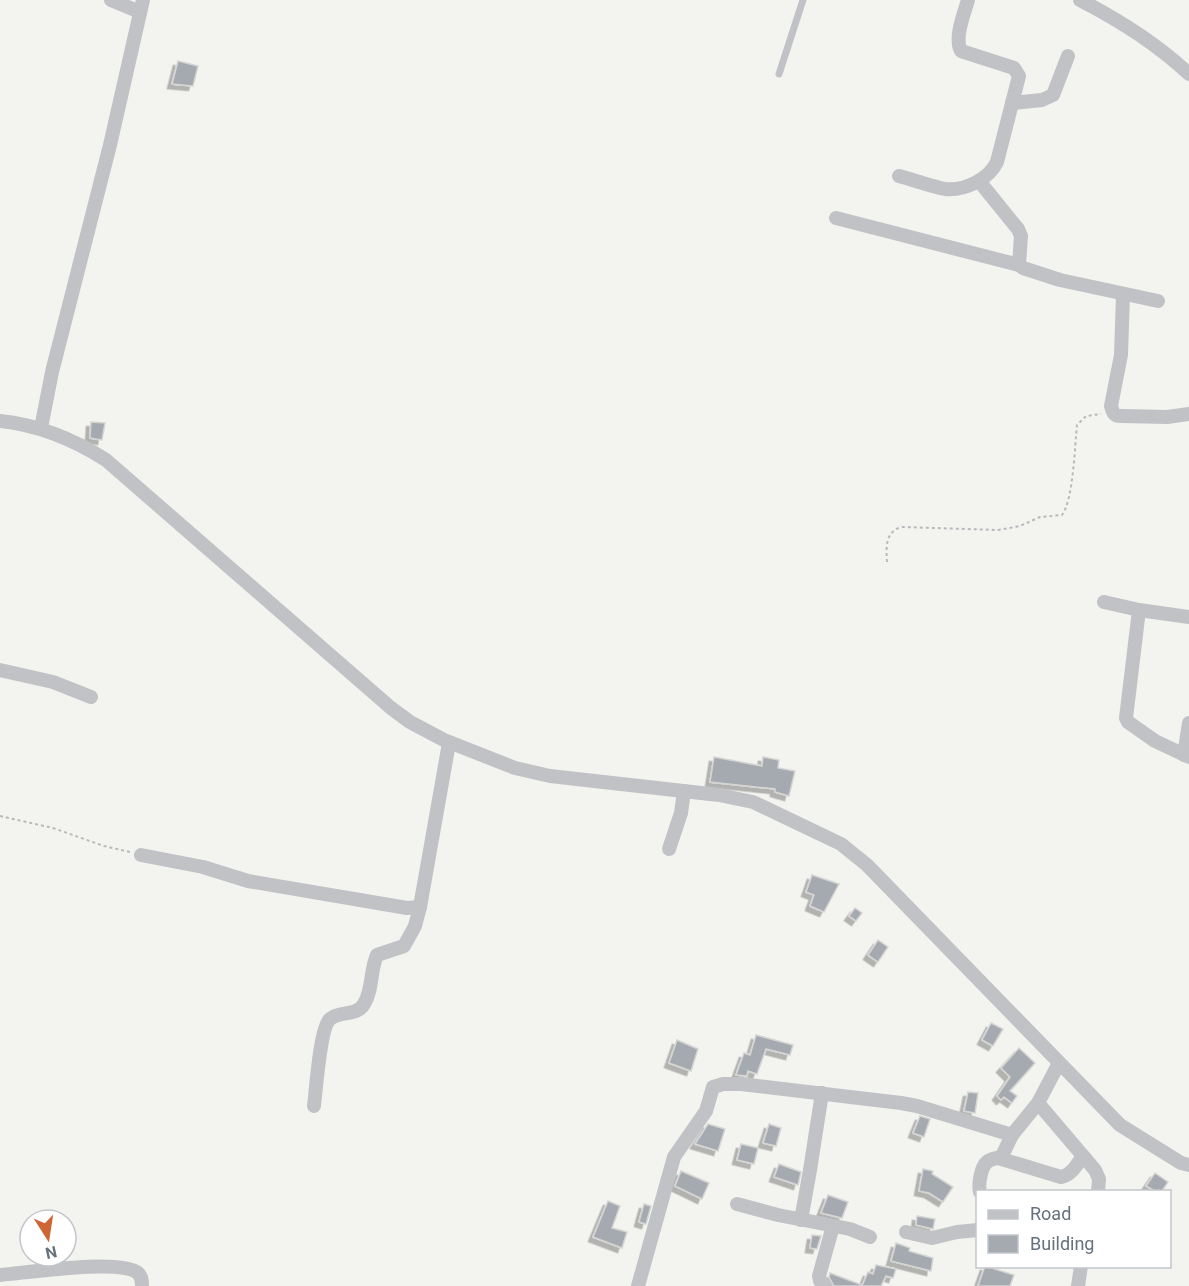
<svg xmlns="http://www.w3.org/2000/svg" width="1189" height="1286" font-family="Roboto,sans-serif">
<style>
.building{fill:#a4aab0;stroke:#d5d5d3;stroke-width:1.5;filter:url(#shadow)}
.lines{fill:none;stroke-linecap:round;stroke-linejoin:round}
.path{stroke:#b7b9bc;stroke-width:2;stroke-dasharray:3 3;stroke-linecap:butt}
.lane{stroke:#c0c2c5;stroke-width:7}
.street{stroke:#c0c2c5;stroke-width:14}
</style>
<defs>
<filter id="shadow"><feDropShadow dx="-4.5" dy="4.5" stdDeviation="0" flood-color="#0004"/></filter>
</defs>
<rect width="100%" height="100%" fill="#f3f4f0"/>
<!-- building -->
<g class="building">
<polygon points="178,61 198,66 193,86 172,84"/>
<polygon points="91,422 105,423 102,440 90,438"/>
<polygon points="714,757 762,766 763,757 779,760 778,768 795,771 789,796 775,792 775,789 710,782"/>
<polygon points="812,875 839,884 824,912 810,906 814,895 806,892"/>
<polygon points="855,908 862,913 856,921 849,916"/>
<polygon points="878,940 888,947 878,962 868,955"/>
<polygon points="991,1023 1003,1029 993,1046 982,1040"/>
<polygon points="756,1035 793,1045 790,1055 766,1049 757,1074 748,1071 747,1076 736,1075 744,1053 750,1055"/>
<polygon points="677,1040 698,1049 691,1071 669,1063"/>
<polygon points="1019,1048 1035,1063 1010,1091 1017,1096 1012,1103 1004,1097 1001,1100 997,1096 1010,1077 1001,1068"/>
<polygon points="968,1092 978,1093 975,1113 964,1111"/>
<polygon points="920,1116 930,1119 924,1137 913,1133"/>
<polygon points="708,1124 725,1129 718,1151 695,1144"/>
<polygon points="769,1124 781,1128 776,1146 763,1143"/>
<polygon points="741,1144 758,1148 754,1164 737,1160"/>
<polygon points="779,1164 801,1172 798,1185 774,1177"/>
<polygon points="923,1169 933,1171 932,1174 953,1187 943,1202 929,1193 919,1191"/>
<polygon points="681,1171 709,1183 702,1199 675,1186"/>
<polygon points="1155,1173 1168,1182 1162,1191 1155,1191 1146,1186"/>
<polygon points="828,1195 848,1202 842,1218 821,1213"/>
<polygon points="608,1201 620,1206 612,1228 627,1232 622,1248 593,1237"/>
<polygon points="644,1204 651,1206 646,1224 639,1222"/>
<polygon points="917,1216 935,1219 933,1229 916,1225"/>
<polygon points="812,1235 821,1236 817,1249 810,1248"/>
<polygon points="896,1243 910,1248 909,1251 933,1258 931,1271 891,1261"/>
<polygon points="876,1265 896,1269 893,1278 886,1276 881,1286 862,1286 868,1272 873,1274"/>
<polygon points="985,1266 1014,1275 1010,1286 978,1286"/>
<polygon points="830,1273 862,1285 862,1286 834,1286 829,1277"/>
</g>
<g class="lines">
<!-- path -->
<g class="path">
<path d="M887 562C886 548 885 531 902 527L998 530 1020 526 1040 517 1062 515C1073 501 1075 445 1077 425L1086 416 1101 414"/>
<polyline points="0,816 53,828 104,846 130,852"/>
</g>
<!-- lane -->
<polyline class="lane" points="779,74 803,0"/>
<!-- street -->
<g class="street">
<polyline points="111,0 140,12"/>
<path d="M1080 0C1119 20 1157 44 1189 74"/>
<polyline points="1012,103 1042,100 1053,95 1068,56"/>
<path d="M899 176C914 180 930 186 945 189 965 191 989 179 997 162L1019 76 1014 68 961 51C954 38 964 14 968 0"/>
<polyline points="979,181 1018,229 1021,236 1019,265 1023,268 1060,280 1158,301"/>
<polyline points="836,218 1019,265"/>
<path d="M1123 295 1121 355 1111 406C1113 413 1114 416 1121 416L1167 417 1189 414"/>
<path d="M0 421C39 425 73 439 106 460L391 708 410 722 444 740 515 768 550 776 719 795 753 802 841 844 867 865 1120 1125 1181 1163 1189 1165"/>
<polyline points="41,428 52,372 110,145 143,0"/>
<polyline points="1104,602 1139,610 1189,617"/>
<polyline points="1139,610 1126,718 1128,722 1155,741 1189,757"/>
<polyline points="0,670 53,682 91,697"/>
<polyline points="1184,755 1189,723"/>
<polyline points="669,849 681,813 684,791"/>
<polyline points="141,855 203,867 248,881 407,908 420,907 449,743"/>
<polyline points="1038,1103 1095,1170 1099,1179 1098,1192"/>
<path d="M314 1106C316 1090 320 1028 330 1019 340 1010 356 1017 364 1004 373 990 370 970 377 955L404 946 415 926 420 907"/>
<path d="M998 1158 1061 1177C1072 1175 1077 1164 1083 1156"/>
<path d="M980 1192C978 1184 981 1167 987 1162 991 1158 997 1159 1002 1156L1012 1135"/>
<polyline points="737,1204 778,1215 850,1229 870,1237"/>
<polyline points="801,1220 810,1170 822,1093"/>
<polyline points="906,1232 932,1238 957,1232 978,1230"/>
<path d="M0 1275C26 1273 120 1258 138 1273 142 1277 142 1281 142 1286"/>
<polyline points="638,1286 674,1157 706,1111 713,1087 723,1084 741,1084 901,1103 917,1106 1012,1135 1038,1103 1059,1063"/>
<polyline points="825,1286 820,1281 819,1276 833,1226"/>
<polyline points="1078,1286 1081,1266"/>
</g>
</g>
<!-- legend -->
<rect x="976" y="1190" width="195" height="78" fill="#ffffff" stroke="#c2c6cb" stroke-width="1.5"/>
<rect x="988" y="1210" width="30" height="9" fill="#c0c2c5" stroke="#c2c6cb" stroke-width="1.5"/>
<text x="1030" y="1220" font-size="18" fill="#66717e">Road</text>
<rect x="988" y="1235" width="30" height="18" fill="#a4aab0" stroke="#c2c6cb" stroke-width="1.5"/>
<text x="1030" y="1250" font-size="18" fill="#66717e">Building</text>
<!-- north arrow -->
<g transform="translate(48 1238) rotate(168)"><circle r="28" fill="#ffffff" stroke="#c2c6cb" stroke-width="1.5"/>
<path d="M0-4.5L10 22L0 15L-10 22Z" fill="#ce6535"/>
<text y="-9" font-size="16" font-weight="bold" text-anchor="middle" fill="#66717e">N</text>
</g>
</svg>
